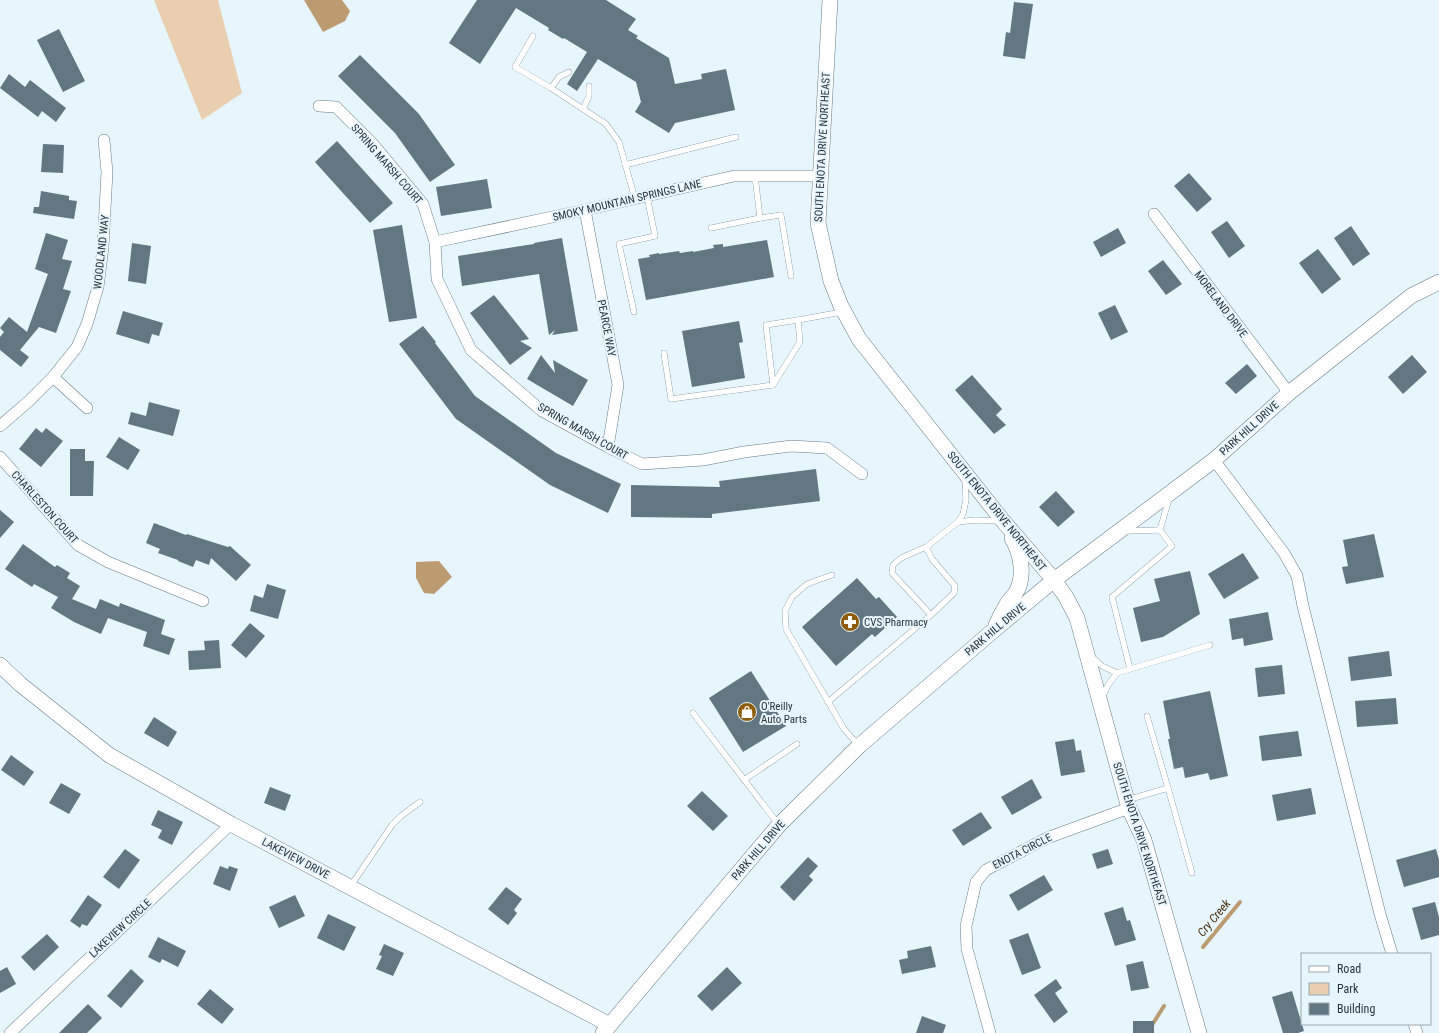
<svg xmlns="http://www.w3.org/2000/svg" width="1439" height="1033" font-family="'Roboto Condensed',sans-serif">
<style>
.green{fill:#e9cfb0}
.water{fill:#bc9b71}
.lines{fill:none;stroke-linecap:round;stroke-linejoin:round}
.stream{stroke:#bc9b71;stroke-width:4}
.building{fill:#627782}
.lane-casing{stroke:#667b86;stroke-width:6}
.street-casing{stroke:#667b86;stroke-width:12}
.secondary-casing{stroke:#667b86;stroke-width:16}
.lane{stroke:#fff;stroke-width:5.5}
.street{stroke:#fff;stroke-width:11}
.secondary{stroke:#fff;stroke-width:15}
.labels{text-anchor:middle;stroke-width:4;stroke-linejoin:round;paint-order:stroke}
.street-label{font-size:11px;fill:#2a3338;stroke:#e7f5fd}
.poi-label{font-size:11px;fill:#2a3338;stroke:#e7f5fd;text-anchor:start}
.water-label{font-size:12px;font-style:italic;fill:#48300d;stroke:#e7f5fd}
</style>
<rect width="100%" height="100%" fill="#e7f5fd"/>
<!-- green -->
<polygon class="green" points="154,0 218,0 242,93 202,120"/>
<!-- water -->
<g class="water">
<polygon points="304,0 342,0 350,11 345,21 323,32"/>
<polygon points="439,561 452,577 434,594 424,593 416,578 416,562"/>
</g>
<g class="lines">
<!-- stream -->
<g class="stream">
<polyline points="1203,947 1240,902"/>
<polyline points="1147,1033 1164,1006"/>
</g>
</g>
<!-- building -->
<g class="building">
<polygon points="477,0 606,0 636,19 628,30 638,36 636,38 669,58 675,84 702,79 701,74 726,69 735,110 675,123 669,133 635,112 641,102 636,82 598,59 577,91 567,84 587,52 564,38 563,39 548,30 549,28 516,8 480,64 449,43"/>
<polygon points="1014,2 1033,4 1025,59 1003,56 1006,32 1010,33"/>
<polygon points="59,29 85,81 63,92 37,40"/>
<polygon points="360,55 419,114 455,165 430,182 395,133 338,76"/>
<polygon points="9,74 25,87 30,80 66,108 56,122 42,111 38,117 0,88"/>
<polygon points="337,141 393,203 370,223 315,162"/>
<polygon points="43,144 64,145 63,173 41,172"/>
<polygon points="1189,173 1212,199 1197,212 1174,186"/>
<polygon points="487,179 492,208 441,216 436,187"/>
<polygon points="41,191 69,196 69,200 77,201 74,219 33,213 34,207 39,207"/>
<polygon points="1227,221 1245,246 1229,258 1211,232"/>
<polygon points="402,225 417,318 389,322 373,230"/>
<polygon points="1351,226 1370,254 1353,266 1334,238"/>
<polygon points="1118,228 1126,243 1101,257 1093,242"/>
<polygon points="46,233 68,240 62,259 72,261 63,289 71,291 56,333 39,327 20,350 29,357 21,367 0,350 0,337 4,332 0,328 9,317 27,332 48,274 35,269"/>
<polygon points="562,238 578,331 552,335 555,330 549,335 539,274 462,286 458,256 534,244 534,243"/>
<polygon points="767,240 774,277 646,300 638,259 650,257 649,255 659,253 659,254 679,251 680,253 693,251 693,252 714,248 713,245 723,244 723,247"/>
<polygon points="132,243 151,246 146,284 128,281"/>
<polygon points="1318,249 1341,279 1322,294 1299,263"/>
<polygon points="1163,260 1182,284 1166,295 1148,271"/>
<polygon points="494,295 529,339 520,341 532,348 510,365 470,313"/>
<polygon points="1115,305 1128,332 1111,340 1098,313"/>
<polygon points="123,311 163,323 159,336 152,334 149,344 116,334"/>
<polygon points="739,321 743,342 739,343 745,378 692,387 682,331"/>
<polygon points="423,326 436,342 435,343 475,396 556,453 621,484 608,513 550,485 456,419 399,344"/>
<polygon points="541,355 555,373 553,360 588,380 573,406 527,379"/>
<polygon points="1412,355 1427,372 1403,394 1388,377"/>
<polygon points="1247,364 1257,376 1236,394 1225,383"/>
<polygon points="972,375 1002,409 996,415 1006,425 994,434 955,390"/>
<polygon points="149,402 180,410 173,436 128,424 131,412 146,416"/>
<polygon points="36,428 42,433 46,428 63,441 41,467 19,449"/>
<polygon points="119,437 140,450 128,470 106,457"/>
<polygon points="70,449 85,449 85,461 94,461 93,496 70,496"/>
<polygon points="816,469 820,501 712,514 712,518 631,517 631,485 720,487 719,481"/>
<polygon points="1056,491 1075,512 1058,527 1039,507"/>
<polygon points="0,510 14,522 0,538"/>
<polygon points="154,523 186,535 187,534 228,547 230,546 251,565 236,581 211,558 209,565 196,560 193,567 178,561 178,560 158,553 160,549 146,543"/>
<polygon points="1374,534 1384,577 1346,584 1342,567 1348,566 1343,540"/>
<polygon points="23,544 55,567 57,565 70,573 67,578 80,586 72,599 96,609 100,599 119,607 120,603 165,620 161,634 175,639 169,655 143,646 147,632 108,618 101,634 74,622 51,608 58,597 34,584 32,587 5,569"/>
<polygon points="1243,553 1259,578 1224,599 1208,574"/>
<polygon points="1190,571 1200,614 1163,637 1141,642 1133,608 1160,601 1154,579"/>
<polygon points="857,578 876,599 879,597 897,617 875,637 872,634 836,666 802,627"/>
<polygon points="267,584 286,590 278,619 250,611 254,595 263,598"/>
<polygon points="1268,612 1273,640 1244,646 1243,638 1232,640 1229,619"/>
<polygon points="250,623 265,636 246,658 231,645"/>
<polygon points="219,640 221,668 189,670 188,651 205,650 204,641"/>
<polygon points="1389,651 1392,676 1351,681 1348,657"/>
<polygon points="1282,665 1285,694 1258,697 1255,668"/>
<polygon points="751,671 786,726 743,752 709,698"/>
<polygon points="1210,691 1228,776 1210,780 1208,773 1185,778 1183,767 1174,769 1168,739 1170,739 1163,701"/>
<polygon points="1396,698 1398,724 1357,727 1355,701"/>
<polygon points="154,717 177,732 168,747 144,733"/>
<polygon points="1298,731 1302,756 1262,761 1259,736"/>
<polygon points="1074,739 1076,751 1081,750 1085,772 1061,776 1055,742"/>
<polygon points="11,755 34,772 24,786 1,770"/>
<polygon points="1032,779 1042,798 1012,815 1001,797"/>
<polygon points="61,783 81,794 69,814 49,803"/>
<polygon points="270,787 291,795 285,811 264,803"/>
<polygon points="1311,788 1316,814 1277,821 1272,795"/>
<polygon points="702,791 728,816 713,831 687,806"/>
<polygon points="158,810 183,822 172,845 158,838 162,830 151,825"/>
<polygon points="981,812 992,828 963,846 952,830"/>
<polygon points="125,849 140,860 119,889 103,877"/>
<polygon points="1108,849 1113,864 1097,869 1092,854"/>
<polygon points="1436,849 1439,860 1439,877 1404,887 1396,860"/>
<polygon points="808,857 818,866 809,876 813,880 794,901 780,887"/>
<polygon points="220,866 228,869 229,866 238,869 230,891 213,884"/>
<polygon points="1044,875 1053,890 1018,911 1009,895"/>
<polygon points="506,887 522,899 514,910 517,913 508,925 488,909"/>
<polygon points="88,895 102,905 87,926 82,924 80,928 70,921"/>
<polygon points="295,895 305,916 279,928 269,907"/>
<polygon points="1435,902 1439,917 1439,935 1421,940 1412,908"/>
<polygon points="1123,907 1127,921 1130,920 1136,940 1115,946 1104,913"/>
<polygon points="328,914 356,927 344,951 317,938"/>
<polygon points="1028,933 1041,968 1022,975 1009,940"/>
<polygon points="47,934 59,947 34,971 21,957"/>
<polygon points="158,937 186,951 178,967 162,959 160,963 148,957"/>
<polygon points="384,944 404,953 393,976 376,969 382,956 379,955"/>
<polygon points="931,946 936,967 902,974 899,960 908,958 907,951"/>
<polygon points="1143,961 1149,988 1131,991 1126,965"/>
<polygon points="7,967 16,984 0,993 0,971"/>
<polygon points="727,967 742,983 712,1011 697,996"/>
<polygon points="131,969 144,981 121,1008 107,996"/>
<polygon points="1056,979 1062,988 1055,993 1068,1012 1054,1023 1034,995"/>
<polygon points="210,989 234,1009 222,1024 197,1004"/>
<polygon points="1292,991 1304,1031 1298,1033 1283,1033 1272,997"/>
<polygon points="88,1004 102,1018 87,1033 59,1033"/>
<polygon points="922,1016 946,1025 943,1033 916,1033"/>
<rect x="1133" y="1021" width="21" height="12"/>
</g>
<g class="lines">
<!-- lane casing -->
<g class="lane-casing">
<g id="lane">
<polyline points="533,36 515,67 551,88 606,124 619,142 635,199"/>
<polyline points="551,88 559,77 569,72"/>
<polyline points="583,109 589,96 589,86"/>
<polyline points="625,165 736,137"/>
<polyline points="760,218 781,215 791,276"/>
<polyline points="711,228 760,218 755,176"/>
<polyline points="634,312 619,244 655,236 647,196"/>
<polyline points="664,353 671,399 773,385 800,342 798,320 842,312"/>
<polyline points="773,385 766,325 798,320"/>
<polyline points="958,522 975,520 1000,521"/>
<polyline points="1124,531 1160,530"/>
<polyline points="832,575 807,584 792,597 785,611 786,629 844,729 859,746"/>
<polyline points="931,615 892,573 893,565 901,558 926,547 958,522 963,514 966,500 965,478"/>
<polyline points="1092,657 1102,666 1117,673"/>
<polyline points="1130,669 1112,597 1172,546 1160,530 1169,499"/>
<polyline points="1102,698 1108,685 1117,673 1210,645"/>
<polyline points="828,702 931,615 954,593 955,586 932,559 926,547"/>
<polyline points="693,713 779,825"/>
<polyline points="1147,716 1168,788"/>
<polyline points="744,780 797,744"/>
<polyline points="1127,800 1168,788 1192,873"/>
<polyline points="350,887 392,825 401,816 420,802"/>
</g>
</g>
<!-- street casing -->
<g class="street-casing">
<g id="street">
<polyline points="319,106 336,107 373,144 423,204 435,242 437,279 471,350 542,411 608,447 642,464 703,460 744,452 791,446 827,448 862,474"/>
<polyline points="585,210 618,385 608,447"/>
<polyline points="1154,214 1289,393"/>
<polyline points="435,242 585,210 734,176 820,176"/>
<polyline points="53,377 87,408"/>
<polyline points="0,426 29,401 53,377 77,347 87,324 98,287 103,247 107,172 104,140"/>
<polyline points="0,457 78,545 108,562 203,601"/>
<polyline points="1214,460 1284,553 1297,576 1303,606 1380,914 1392,954"/>
<polyline points="1414,1024 1417,1033"/>
<polyline points="10,1033 231,824"/>
<polyline points="990,1033 967,949 966,926 976,882 986,870 1047,838 1129,808"/>
</g>
</g>
<!-- secondary casing -->
<g class="secondary-casing">
<g id="secondary">
<polyline points="830,0 818,223 831,281 841,306 859,339 1003,521 1054,580 1066,597 1077,618 1129,808 1144,840 1199,1033"/>
<path d="M996 625C999 619 1002 612 1006 606 1008 601 1012 598 1015 594 1026 577 1021 554 1012 538"/>
<polyline points="0,665 20,684 109,755 231,824 610,1025"/>
<polyline points="603,1033 779,825 859,746 994,630 1054,580 1214,460 1289,393 1411,296 1439,282"/>
</g>
</g>
<!-- lane -->
<use href="#lane" class="lane"/>
<!-- street -->
<use href="#street" class="street"/>
<!-- secondary -->
<use href="#secondary" class="secondary"/>
</g>
<!-- icons -->
<defs>
<g id="pharmacy-disc" transform="scale(1)"><circle r="9.5" fill="#8f5d0a" stroke="#e7f5fd"/><path d="M-2-6h4v4h4v4h-4v4h-4v-4h-4v-4h4Z" fill="#fff"/></g>
<g id="shop-disc" transform="scale(1)"><circle r="9.5" fill="#8f5d0a" stroke="#e7f5fd"/><path d="M-5-2.5h2.3a2.7 3.5 0 0 1 5.4 0H5L5.5 6h-11ZM-1.5-2.5h3a1.5 2.3 0 0 0-3 0Z" fill="#fff"/></g>
</defs>
<g fill-rule="evenodd">
<use href="#pharmacy-disc" x="850" y="622"/>
<use href="#shop-disc" x="747" y="712"/>
</g>
<g class="labels">
<!-- street labels -->
<g class="street-label">
<text transform="translate(822 147) rotate(-87)" y="4">SOUTH ENOTA DRIVE NORTHEAST</text>
<text transform="translate(387 164) rotate(49)" y="4">SPRING MARSH COURT</text>
<text transform="translate(627 200) rotate(-13)" y="4">SMOKY MOUNTAIN SPRINGS LANE</text>
<text transform="translate(101 252) rotate(-84)" y="4">WOODLAND WAY</text>
<text transform="translate(1221 304) rotate(53)" y="4">MORELAND DRIVE</text>
<text transform="translate(607 328) rotate(79)" y="4">PEARCE WAY</text>
<text transform="translate(1249 428) rotate(-42)" y="4">PARK HILL DRIVE</text>
<text transform="translate(583 431) rotate(30)" y="4">SPRING MARSH COURT</text>
<text transform="translate(45 507) rotate(48)" y="4">CHARLESTON COURT</text>
<text transform="translate(997 511) rotate(51)" y="4">SOUTH ENOTA DRIVE NORTHEAST</text>
<text transform="translate(995 629) rotate(-40)" y="4">PARK HILL DRIVE</text>
<text transform="translate(1140 834) rotate(72)" y="4">SOUTH ENOTA DRIVE NORTHEAST</text>
<text transform="translate(758 850) rotate(-49)" y="4">PARK HILL DRIVE</text>
<text transform="translate(1022 851) rotate(-27)" y="4">ENOTA CIRCLE</text>
<text transform="translate(296 858) rotate(28)" y="4">LAKEVIEW DRIVE</text>
<text transform="translate(120 928) rotate(-43)" y="4">LAKEVIEW CIRCLE</text>
</g>
<!-- poi labels -->
<g class="poi-label">
<text x="864" y="626">CVS Pharmacy</text>
<text x="761" y="710">O'Reilly<tspan x="761" dy="13">Auto Parts</tspan></text>
</g>
<!-- water labels -->
<g class="water-label">
<text transform="translate(1214 918) rotate(-50)" y="4">Cry Creek</text>
</g>
</g>
<!-- legend -->
<rect x="1301" y="953" width="130" height="72" fill="#e7f5fd" stroke="#9ba7ae"/>
<rect x="1309" y="966" width="20" height="6" fill="#ffffff" stroke="#9ba7ae"/>
<text x="1337" y="973" font-size="12" fill="#2a3338">Road</text>
<rect x="1309" y="983" width="20" height="12" fill="#e9cfb0" stroke="#9ba7ae"/>
<text x="1337" y="993" font-size="12" fill="#2a3338">Park</text>
<rect x="1309" y="1003" width="20" height="12" fill="#627782" stroke="#9ba7ae"/>
<text x="1337" y="1013" font-size="12" fill="#2a3338">Building</text>
</svg>
